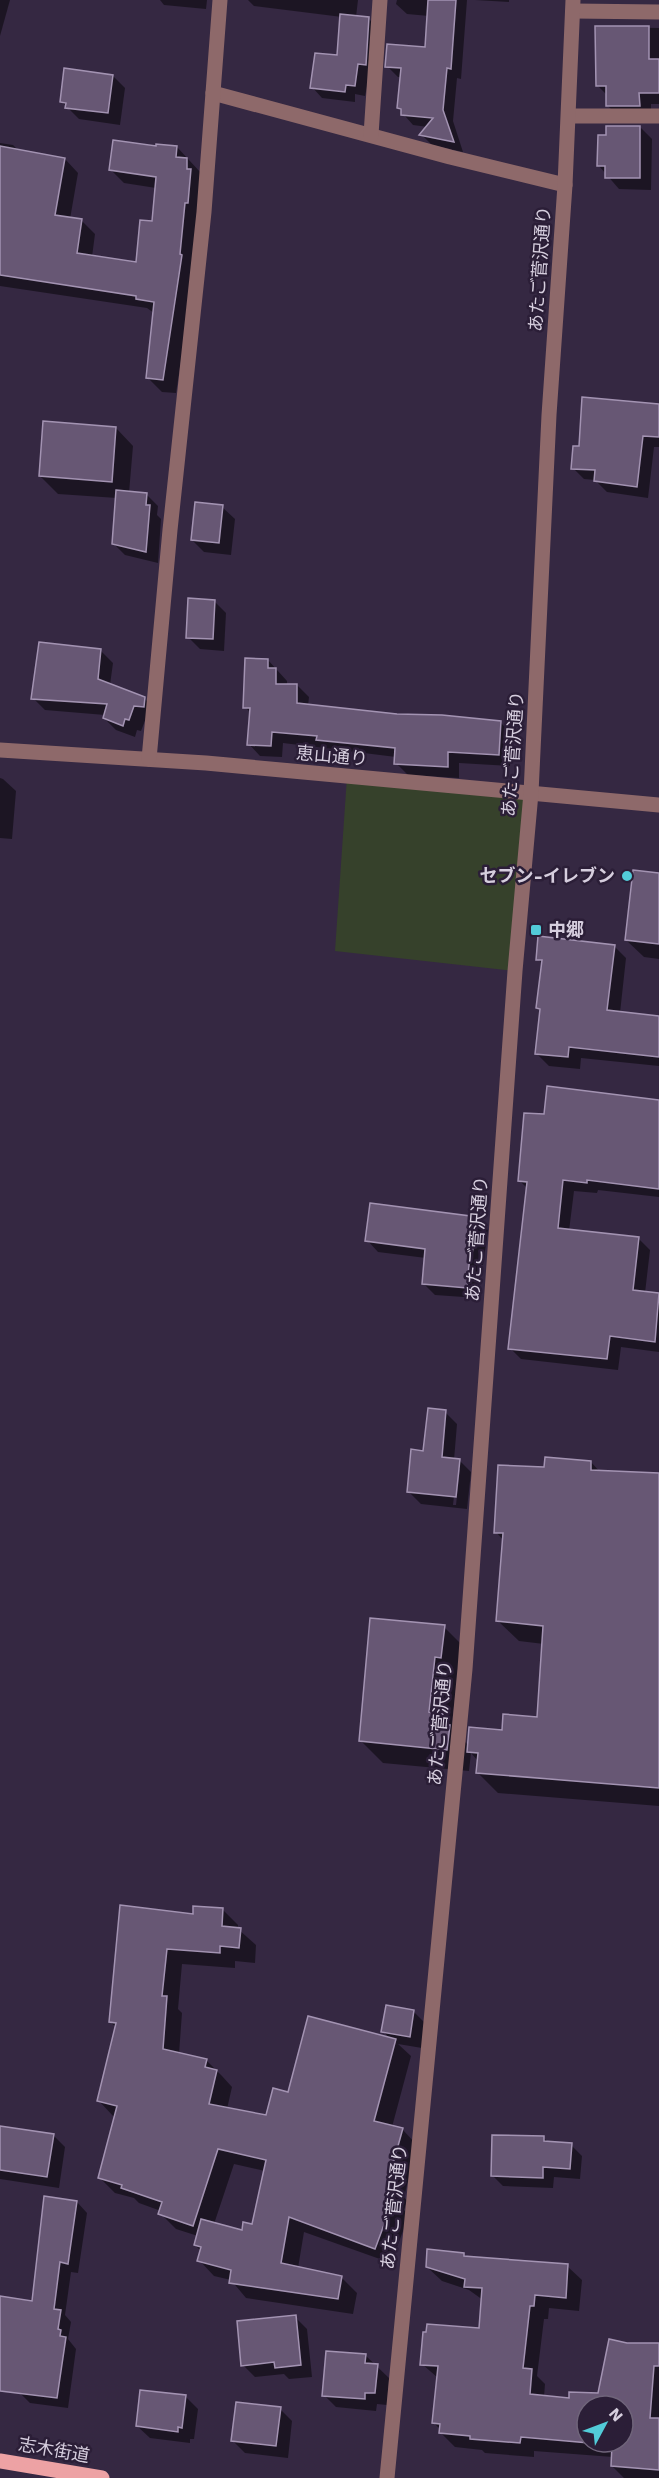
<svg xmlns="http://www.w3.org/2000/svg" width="659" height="2478" font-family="'Work Sans','Noto Sans JP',sans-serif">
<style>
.green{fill:#36412b}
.shadow{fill:#0007;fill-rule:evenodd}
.building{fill:#675774;stroke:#a393b2;stroke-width:1.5;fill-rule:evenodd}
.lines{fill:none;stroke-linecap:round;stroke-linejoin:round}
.minor{stroke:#8e696a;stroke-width:15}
.major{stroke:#eda2a4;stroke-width:15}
.poi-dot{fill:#52cbd8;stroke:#2b1e37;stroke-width:2}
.labels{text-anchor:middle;stroke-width:5;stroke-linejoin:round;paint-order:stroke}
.street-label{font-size:18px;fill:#d6cede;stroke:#2b1e37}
.poi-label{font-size:18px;font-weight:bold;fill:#d6cede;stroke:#2b1e37;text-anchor:end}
</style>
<rect width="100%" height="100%" fill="#352842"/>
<!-- green -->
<polygon class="green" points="347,777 531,793 515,971 335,951"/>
<!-- shadow -->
<g class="shadow">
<polygon points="0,0 10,0 0,36"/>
<polygon points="160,0 207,0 206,9 164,5"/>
<polygon points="248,0 358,0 356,17 368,18 379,29 365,96 355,94 355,102 322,98 312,87 339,57 342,17 254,6"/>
<polygon points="397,0 467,0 461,79 457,78 453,121 463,152 432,145 422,135 428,127 413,125 398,108 401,77 398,77 387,66 426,48 429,16 407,14 396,4"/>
<polygon points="475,0 509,0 509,2"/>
<polygon points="597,27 659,28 659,104 651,104 651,118 620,118 608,106 608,96 597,85"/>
<polygon points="113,76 125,88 120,125 79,119 62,102"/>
<polygon points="640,127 652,139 651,190 619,189 599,166 608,136"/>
<polygon points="0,143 13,145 19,151 65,159 78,173 70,219 81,220 95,234 92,257 137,264 153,223 156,188 124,183 110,169 158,148 177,147 201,173 195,270 176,393 162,392 148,378 154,313 147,308 0,286"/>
<polygon points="659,404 659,447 654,447 648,498 607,492 595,480 584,479 573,468 580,448"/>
<polygon points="116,428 133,446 129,493 146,494 158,506 157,515 161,519 158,563 125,555 113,543 117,498 58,494 40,476"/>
<polygon points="222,507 235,519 231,555 204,552 192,540"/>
<polygon points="214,601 226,613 224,651 200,649 188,637"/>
<polygon points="101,651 113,663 110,685 144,698 156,710 146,718 141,731 137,730 135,737 116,730 104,718 105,715 45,710 33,698"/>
<polygon points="268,660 287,681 287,685 297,685 309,697 308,706 397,715 500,722 512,734 510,766 459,763 459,778 408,775 396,763 396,757 283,743 282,757 260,756 249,744 251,713 245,707"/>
<polygon points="0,778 3,779 16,791 12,839 0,838"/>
<polygon points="659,875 659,959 644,957 626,940"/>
<polygon points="615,947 626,958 620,1013 659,1017 659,1066 581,1058 580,1069 549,1066 537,1054 541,1011 537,1008 543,964 538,959"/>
<polygon points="659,1100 659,1197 598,1190 597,1193 574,1191 569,1231 639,1239 650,1250 645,1293 659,1294 659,1352 621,1347 618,1370 521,1359 510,1348 528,1189 520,1181 545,1116"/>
<polygon points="477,1219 488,1230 483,1265 481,1265 478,1298 435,1295 423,1283 426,1258 378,1252 367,1240"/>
<path d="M445 1412 457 1424 454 1460H459L471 1472 467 1509 421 1504 409 1492 425 1452ZM457 1469H460L456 1505H453Z"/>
<polygon points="591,1462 600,1472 659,1475 659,1806 498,1793 477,1772 478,1761 471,1753 469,1771 383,1763 360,1740 444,1627 466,1649 457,1679 452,1724 465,1737 465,1742 469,1746 538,1718 544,1644 519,1641 498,1621 504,1541 496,1532 546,1469"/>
<path d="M121 1907 194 1916 222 1909 238 1925V1929L256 1945 255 1963 235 1961V1968L182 1964 178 2009 182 2013 179 2054 206 2060 222 2076 232 2087 227 2109 267 2117 289 2094 391 2040 383 2031 414 2012 426 2024 422 2048 398 2044 411 2056 392 2127 402 2129 417 2145 404 2197 407 2201 404 2210 409 2215 391 2263 304 2232 298 2268 341 2277 357 2293 353 2314 246 2298 231 2280 214 2276 199 2260 201 2251 195 2245 198 2236 176 2229 160 2213 161 2211 139 2203 134 2198 115 2193 100 2178 114 2117 99 2101 116 2027 110 2022ZM234 2164 265 2171 253 2225 243 2232 214 2224Z"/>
<polygon points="0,2127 53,2135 65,2147 59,2188 0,2179"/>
<polygon points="544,2138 549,2143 571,2145 582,2156 580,2179 554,2177 553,2188 503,2186 492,2175"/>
<polygon points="77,2202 87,2213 78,2273 71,2272 65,2315 71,2322 68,2339 76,2349 68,2408 30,2403 19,2392 0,2341 0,2297 33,2303"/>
<path d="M464 2254 467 2258 567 2266 582 2280 579 2311 549 2308 548 2319H544L537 2376 545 2384 544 2397 570 2400 600 2395 627 2344 659 2345V2478H624L612 2466 613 2457 534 2451V2457L485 2453 482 2450 455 2447 441 2433V2430L434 2423 438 2378 422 2364 481 2330 483 2300 469 2290 442 2281 427 2267ZM587 2406H623V2442H587Z"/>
<polygon points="295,2317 307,2329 312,2377 289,2379 284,2374 255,2377 243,2365"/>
<polygon points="365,2355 389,2378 387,2405 377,2404 376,2411 336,2407 324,2395"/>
<polygon points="186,2397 198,2409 194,2439 190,2439 190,2443 150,2438 137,2426"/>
<polygon points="280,2409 292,2421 288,2458 245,2453 233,2441"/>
</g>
<!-- building -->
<g class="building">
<polygon points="428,0 456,0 451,69 447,68 443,110 454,142 419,135 433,118 401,115 401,109 397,108 401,68 385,67 387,44 425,47"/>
<polygon points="340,14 369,17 366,65 358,64 355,86 346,85 345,92 310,88 315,53 337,55"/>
<polygon points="595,26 649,26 649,59 659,59 659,93 639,93 640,106 606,106 606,86 596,86"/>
<polygon points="64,68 113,75 108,113 65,108 66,103 60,102"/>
<polygon points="606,126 640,126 640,178 605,178 605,166 597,166 598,135 606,135"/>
<polygon points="113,140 156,146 156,144 177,146 176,157 187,158 187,169 191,169 188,203 185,203 180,254 182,255 163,380 146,378 154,302 136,299 136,296 0,275 0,146 65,158 55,215 82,219 77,253 136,262 140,220 152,221 156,177 109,170"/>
<polygon points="582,397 659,404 659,437 643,436 637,487 594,481 595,470 571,469 573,446 579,446"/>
<polygon points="43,421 116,427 112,482 39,476"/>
<polygon points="116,490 147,493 146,505 150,505 146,552 112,544"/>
<polygon points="195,502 223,505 219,543 191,540"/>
<polygon points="188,598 215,600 213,639 186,638"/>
<polygon points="39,642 101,649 98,679 145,697 144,707 134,706 129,720 125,719 123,726 103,718 107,704 31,699"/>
<polygon points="245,658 268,659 268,668 276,668 276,684 297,684 297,703 397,714 442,715 501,721 499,755 448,752 448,767 394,764 395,748 316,740 317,736 272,732 271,746 247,745 250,708 243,708"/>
<polygon points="633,870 659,873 659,944 625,940"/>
<polygon points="538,936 615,945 607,1010 659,1016 659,1057 569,1047 568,1057 535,1054 540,1009 536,1008 542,960 536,960"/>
<polygon points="547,1086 659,1100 659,1189 587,1180 587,1183 563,1180 558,1228 639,1237 633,1290 659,1293 655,1342 610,1336 607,1359 508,1349 527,1182 518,1181 524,1113 544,1114"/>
<polygon points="370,1203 478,1217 472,1254 470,1254 467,1288 422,1284 425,1249 365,1241"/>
<polygon points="428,1408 446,1410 442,1457 460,1459 456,1497 407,1492 411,1449 423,1451"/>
<polygon points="545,1457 591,1461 591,1470 659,1473 659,1788 476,1773 478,1753 467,1752 469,1727 502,1730 503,1714 537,1717 543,1626 496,1621 503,1533 494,1533 498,1465 544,1467"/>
<polygon points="370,1618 445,1625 441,1658 435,1657 429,1712 443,1714 442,1724 450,1725 447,1750 359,1741"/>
<polygon points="120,1905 193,1914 193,1906 223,1908 222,1926 241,1928 239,1948 220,1946 220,1953 167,1949 162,1996 167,1996 163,2049 207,2059 205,2067 217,2070 209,2104 266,2115 273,2088 288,2092 308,2016 396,2039 374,2121 403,2128 388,2182 392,2184 388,2196 394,2198 375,2249 289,2217 281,2263 342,2276 338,2299 229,2283 231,2270 197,2261 201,2247 194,2245 201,2219 242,2230 243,2222 252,2224 266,2160 218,2149 193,2226 158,2214 162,2202 121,2188 122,2185 98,2178 117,2106 97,2101 116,2023 109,2022"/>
<polygon points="386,2005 414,2010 410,2037 381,2032"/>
<polygon points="0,2126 54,2134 47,2177 0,2170"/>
<polygon points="492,2135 544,2136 544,2141 572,2143 570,2169 543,2167 543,2178 491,2176"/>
<polygon points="44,2196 77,2201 68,2264 60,2262 54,2309 61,2310 58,2329 61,2330 60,2336 66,2337 57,2398 0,2391 0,2296 32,2301"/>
<path d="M427 2249 464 2253V2256L568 2264 566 2298 535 2295 534 2306H530L523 2368 532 2369 530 2394 569 2398V2392L598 2393 609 2339 627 2343H659V2366H654L650 2418H659V2470L611 2466 612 2445 521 2437 520 2443 470 2439V2436L439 2433 440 2424 432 2423 438 2366 420 2365 423 2332H426L427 2324 479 2328 482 2288 464 2287 465 2279 426 2267ZM587 2406H623V2442H587Z"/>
<polygon points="296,2315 301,2365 275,2368 274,2362 241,2366 237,2321"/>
<polygon points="326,2351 366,2354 365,2363 378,2364 375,2393 365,2393 365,2399 322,2396"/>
<polygon points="140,2390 186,2395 182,2428 178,2427 178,2432 136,2426"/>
<polygon points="236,2402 281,2407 276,2446 231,2441"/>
</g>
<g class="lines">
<!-- minor -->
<g class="minor">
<polyline points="573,11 659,12"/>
<polyline points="213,93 450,157 565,185"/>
<polyline points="569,116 659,116"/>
<polyline points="371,135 380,0"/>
<polyline points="0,750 206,763 659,805"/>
<polyline points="149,759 170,530 204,212 220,0"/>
<polyline points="387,2478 465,1669 515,971 531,793 549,415 565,185 573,0"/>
</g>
<!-- major -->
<polyline class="major" points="0,2461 102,2478"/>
</g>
<!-- markers -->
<g class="poi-dot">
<circle cx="627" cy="876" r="6"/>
<rect x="530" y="924" width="12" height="12" rx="3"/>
</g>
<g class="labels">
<!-- street labels -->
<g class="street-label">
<text transform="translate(540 269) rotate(-86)" y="6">あたご菅沢通り</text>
<text transform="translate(513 754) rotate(-86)" y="6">あたご菅沢通り</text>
<text transform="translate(332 756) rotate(5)" y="6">恵山通り</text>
<text transform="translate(477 1239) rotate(-86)" y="6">あたご菅沢通り</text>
<text transform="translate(440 1723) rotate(-85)" y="6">あたご菅沢通り</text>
<text transform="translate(394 2207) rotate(-84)" y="6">あたご菅沢通り</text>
<text transform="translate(54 2450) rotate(10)" y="6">志木街道</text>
</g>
<!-- poi labels -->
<g class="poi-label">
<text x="615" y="882">セブン-イレブン</text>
<text x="548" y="936" text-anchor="start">中郷</text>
</g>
</g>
<!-- north arrow -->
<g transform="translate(605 2424) rotate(49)"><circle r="28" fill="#2b1e37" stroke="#6f647a" stroke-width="1.5"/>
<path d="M0-4.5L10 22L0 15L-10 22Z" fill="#52cbd8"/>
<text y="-9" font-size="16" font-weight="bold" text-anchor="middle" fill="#d6cede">N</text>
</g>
</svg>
